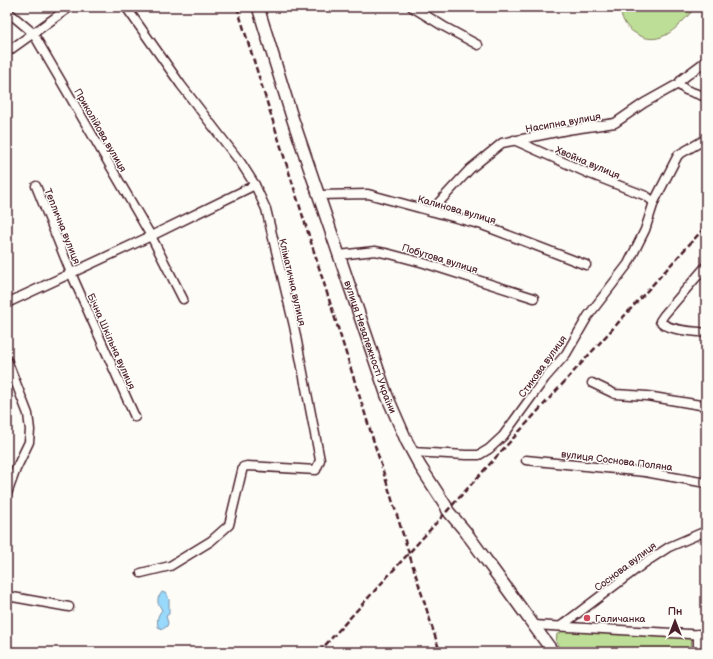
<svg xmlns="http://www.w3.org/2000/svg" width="713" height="659" font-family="'Balsamiq Sans',sans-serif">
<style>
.green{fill:#bdde96;stroke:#847e60}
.water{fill:#99d9fb;stroke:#798fa8}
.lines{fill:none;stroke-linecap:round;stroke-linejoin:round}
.street-casing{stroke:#4a1f2b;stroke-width:11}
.secondary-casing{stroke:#4a1f2b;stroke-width:14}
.street{stroke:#fdfcf7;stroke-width:8}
.secondary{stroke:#fdfcf7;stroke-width:11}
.rail{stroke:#4a1f2b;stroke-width:2.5;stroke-dasharray:6 3;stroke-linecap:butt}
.poi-dot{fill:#d1495b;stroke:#fdfcf7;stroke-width:1.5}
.labels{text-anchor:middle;stroke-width:3;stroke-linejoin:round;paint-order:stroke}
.street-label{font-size:10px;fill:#4a1f2b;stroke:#fdfcf7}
.poi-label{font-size:10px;fill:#4a1f2b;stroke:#fdfcf7;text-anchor:start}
</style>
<rect width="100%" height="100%" fill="#fdfcf7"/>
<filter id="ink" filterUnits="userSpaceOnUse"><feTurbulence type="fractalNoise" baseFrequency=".025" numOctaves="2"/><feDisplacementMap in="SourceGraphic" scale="8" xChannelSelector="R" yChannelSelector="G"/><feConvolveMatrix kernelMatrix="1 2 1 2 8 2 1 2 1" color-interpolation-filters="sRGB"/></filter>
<g filter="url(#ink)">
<!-- green -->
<g class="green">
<path d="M620 7H696C679 25 661 50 635 33 625 27 621 18 620 7Z"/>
<polygon points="556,626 692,634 691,652 562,652 556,642 557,634 561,633"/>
</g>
<!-- water -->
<path class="water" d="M162 592 167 594 169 600V614L166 616 168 623 167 626 163 629 158 627C157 620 157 616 162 610L158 603V598Z"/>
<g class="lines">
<!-- street casing -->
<g class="street-casing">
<g id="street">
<polyline points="126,7 181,85 241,163 255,185 266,209 294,326 320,460 316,470 247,466 243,467 229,525 211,541 170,566 141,573"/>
<polyline points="412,7 443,26 478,45"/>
<polyline points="7,11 33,33 151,236 183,299"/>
<polyline points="7,52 70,7"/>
<polyline points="678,84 686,90 706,97"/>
<polyline points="514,140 590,174 646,196 654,202"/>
<polyline points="36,186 71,273 135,417"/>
<polyline points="319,195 368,194 482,225 586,265"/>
<polyline points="431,211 470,169 502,143 567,130 615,123 644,103 678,84 682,79 706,61"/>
<polyline points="339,255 375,251 390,254 424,263 534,298"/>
<path d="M706 266 664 315 660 321C668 331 694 331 706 333"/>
<polyline points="7,303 151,236 255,185"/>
<polyline points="7,360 28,414 30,430 29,442 16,469 7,494"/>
<polyline points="592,383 615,394 647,396 706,406"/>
<polyline points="412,452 466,455 479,455 489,449 503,436 545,378 566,354 588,316 628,264 645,230 654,202 678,155 706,139"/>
<polyline points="526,460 645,472 706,483"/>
<polyline points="7,596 69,607"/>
<polyline points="534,625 706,635"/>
<polyline points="561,626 643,564 669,547 706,531"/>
<polyline points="698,634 698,652"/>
</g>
</g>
<!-- secondary casing -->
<g class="secondary-casing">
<g id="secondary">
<path id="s1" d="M258 7 292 117 387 396 407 442 420 466 446 506 448 511 465 531 553 652"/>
</g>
</g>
<!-- street -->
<use href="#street" class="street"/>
<!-- secondary -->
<use href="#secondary" class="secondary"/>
<!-- rail -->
<g class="rail">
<polyline points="237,7 440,652"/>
<polyline points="319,652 706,226"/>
</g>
</g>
</g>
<!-- markers -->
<circle class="poi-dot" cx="587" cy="618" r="4"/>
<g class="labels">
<!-- street labels -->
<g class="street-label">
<text transform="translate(563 122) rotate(-10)" y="4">Насипна вулиця</text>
<text transform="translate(101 130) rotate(60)" y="4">Приколійова вулиця</text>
<text transform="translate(588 162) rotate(23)" y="4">Хвойна вулиця</text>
<text transform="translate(457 209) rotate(16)" y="4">Калинова вулиця</text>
<text transform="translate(63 226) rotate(68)" y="4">Теплична вулиця</text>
<text transform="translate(440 258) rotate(17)" y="4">Побутова вулиця</text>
<text transform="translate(293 282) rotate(77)" y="4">Кліматична вулиця</text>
<text transform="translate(112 341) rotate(66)" y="4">Бічна Шкільна вулиця</text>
<text dy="4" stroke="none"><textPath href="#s1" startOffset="358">вулиця Незалежності України</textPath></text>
<text transform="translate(542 366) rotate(-54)" y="4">Стикова вулиця</text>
<text transform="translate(617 460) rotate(7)" y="4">вулиця Соснова Поляна</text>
<text transform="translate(625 566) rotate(-37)" y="4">Соснова вулиця</text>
</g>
<!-- poi labels -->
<g class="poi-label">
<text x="595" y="622">Галичанка</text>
</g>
</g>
<!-- margin -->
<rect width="713" height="659" fill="none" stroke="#fdfcf7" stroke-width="24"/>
<rect x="12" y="12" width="689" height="635" fill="none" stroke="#4a1f2b" stroke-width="1.5" filter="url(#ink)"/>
<!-- north arrow -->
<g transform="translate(675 621)" stroke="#fdfcf7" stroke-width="3" paint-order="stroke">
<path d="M0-3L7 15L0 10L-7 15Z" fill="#4a1f2b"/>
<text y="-6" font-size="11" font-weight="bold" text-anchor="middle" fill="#4a1f2b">Пн</text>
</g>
</svg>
